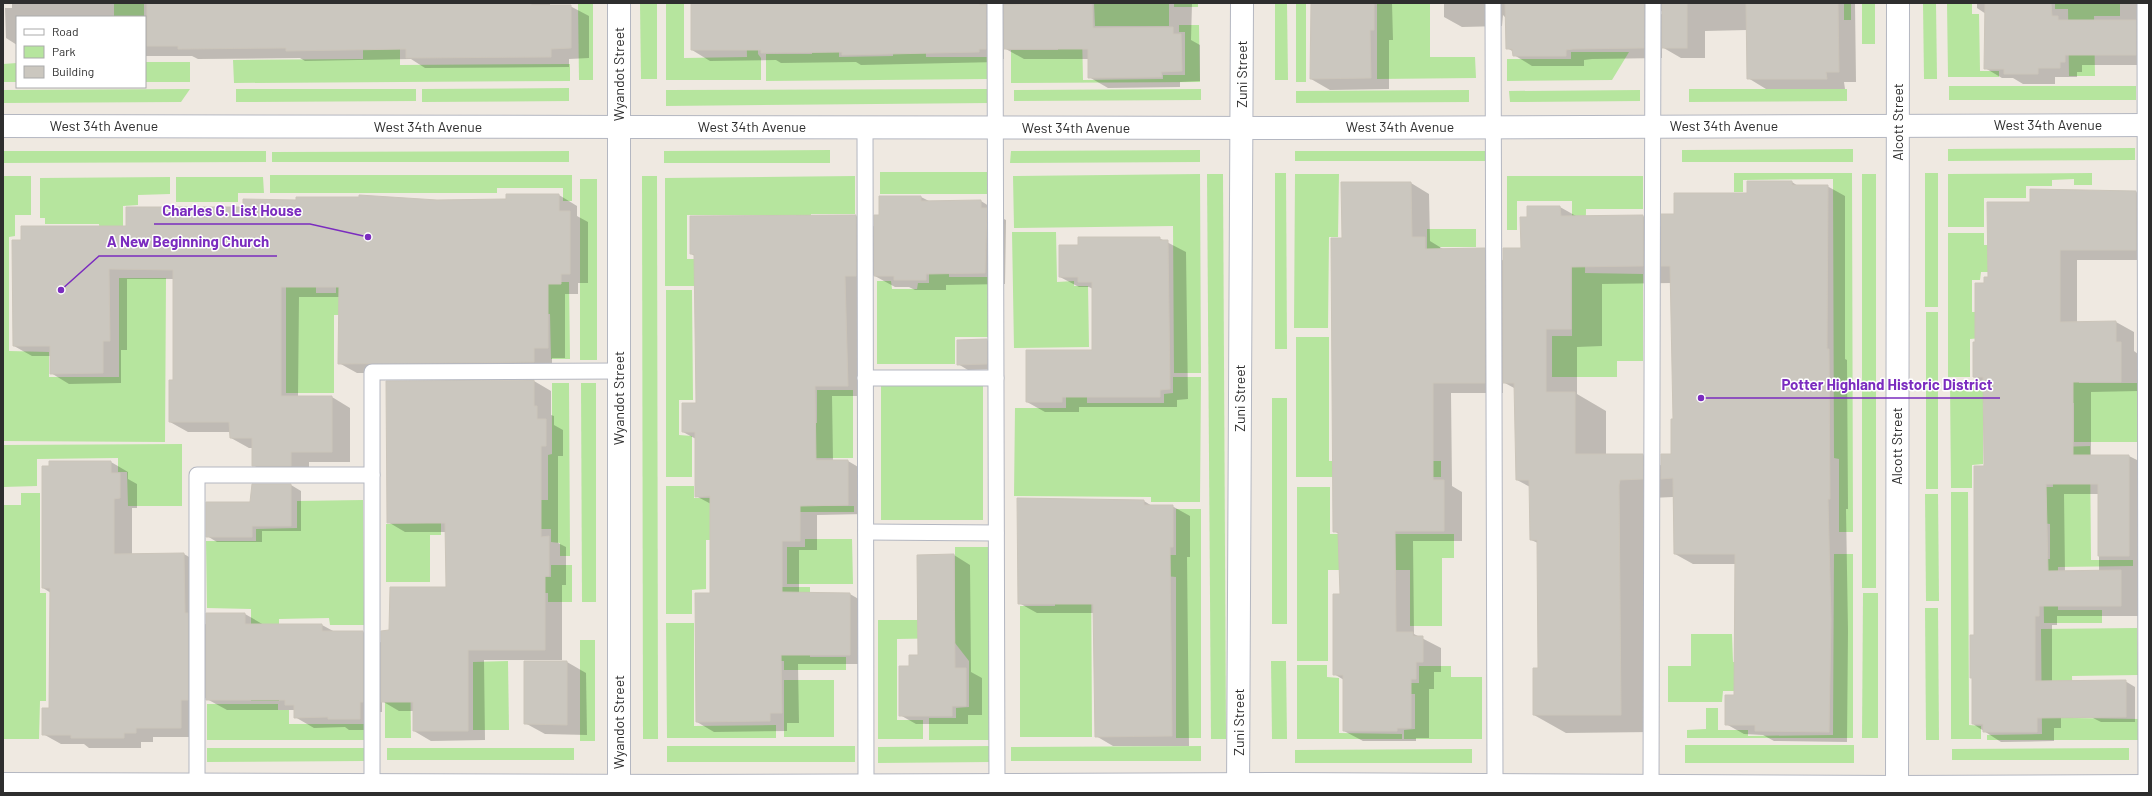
<svg xmlns="http://www.w3.org/2000/svg" width="2152" height="796" font-family="Barlow,sans-serif">
<style>
.green{fill:#b6e59e}
.shadow{fill:#0003;fill-rule:evenodd}
.building{fill:#cbc7bf;stroke:#cbc5ba}
.lines{fill:none;stroke-linecap:round;stroke-linejoin:round}
.service-casing{stroke:#b4b7c1;stroke-width:17}
.minor-casing{stroke:#b4b7c1;stroke-width:24}
.tertiary-casing{stroke:#b4b7c1;stroke-width:24}
.service{stroke:#fff;stroke-width:15}
.minor{stroke:#fff;stroke-width:22}
.tertiary{stroke:#fff;stroke-width:22}
.labels{text-anchor:middle;stroke-width:3;stroke-linejoin:round;paint-order:stroke}
.street-label{font-size:14px;fill:#2e2e2e;stroke:#fff}
.leader{fill:none;stroke:#7b2cbf;stroke-width:1.5}
.callout-dot{fill:#7b2cbf;stroke:#fff;stroke-width:1.5}
.callout-label{font-size:15px;text-anchor:middle;font-weight:bold;fill:#7b2cbf;stroke:#fff;stroke-width:3;stroke-linejoin:round;paint-order:stroke}
</style>
<rect width="100%" height="100%" fill="#efe9e1"/>
<!-- green -->
<g class="green">
<rect x="114" y="3" width="30" height="14"/>
<polygon points="578,3 593,3 593,80 579,80"/>
<polygon points="640,3 657,3 657,79 641,79"/>
<polygon points="666,3 684,3 684,58 747,57 746,13 758,13 758,54 761,58 761,80 666,80"/>
<polygon points="811,3 839,3 839,57 893,56 893,12 925,12 926,57 990,57 990,79 766,81 766,54 812,54"/>
<polygon points="1094,3 1169,3 1169,26 1095,26"/>
<rect x="1174" y="3" width="24" height="4"/>
<polygon points="1275,3 1287,3 1288,80 1275,80"/>
<rect x="1296" y="3" width="10" height="79"/>
<polygon points="1377,3 1430,3 1430,57 1475,57 1476,78 1377,79"/>
<rect x="1844" y="3" width="7" height="17"/>
<rect x="1862" y="3" width="13" height="41"/>
<polygon points="1923,3 1936,3 1937,79 1924,79"/>
<polygon points="1947,3 1972,3 1972,14 1979,14 1980,71 1999,71 1999,77 1948,77"/>
<polygon points="2055,3 2120,3 2120,16 2094,16 2095,76 2069,76 2068,9 2055,9"/>
<polygon points="1179,25 1199,25 1200,82 1011,83 1011,50 1058,50 1058,34 1082,34 1083,80 1163,79 1163,75 1185,75 1185,32 1179,32"/>
<polygon points="363,44 400,44 400,65 570,64 570,81 234,83 233,60 363,59"/>
<polygon points="1571,52 1629,52 1612,80 1507,81 1507,59 1571,59"/>
<rect x="145" y="62" width="45" height="20"/>
<polygon points="17,63 17,82 3,82 3,64"/>
<rect x="1949" y="86" width="187" height="14"/>
<polygon points="569,88 569,101 422,102 422,89"/>
<polygon points="190,89 181,102 3,103 3,90"/>
<polygon points="236,89 416,89 416,101 236,102"/>
<polygon points="990,89 990,103 666,106 666,90"/>
<polygon points="1201,89 1201,100 1014,101 1014,90"/>
<polygon points="1689,89 1847,89 1847,101 1689,102"/>
<polygon points="1469,90 1469,102 1296,103 1296,91"/>
<polygon points="1640,90 1640,101 1510,102 1509,91"/>
<polygon points="2135,148 2135,160 1948,161 1948,149"/>
<polygon points="1853,149 1853,162 1682,162 1682,150"/>
<polygon points="830,150 830,163 664,163 664,151"/>
<polygon points="1200,150 1200,162 1010,163 1011,151"/>
<polygon points="3,151 266,151 266,162 3,163"/>
<polygon points="569,151 569,162 272,162 272,152"/>
<rect x="1295" y="151" width="190" height="10"/>
<rect x="880" y="172" width="110" height="22"/>
<polygon points="1275,173 1286,173 1287,349 1275,349"/>
<polygon points="1734,173 1852,173 1853,532 1839,532 1839,459 1834,458 1833,179 1743,180 1743,192 1734,192"/>
<rect x="1925" y="173" width="13" height="134"/>
<polygon points="2092,173 2092,185 2074,185 2074,179 2052,180 2052,186 2026,186 2026,198 1984,198 1984,227 1948,227 1948,174"/>
<polygon points="1200,174 1201,373 1174,373 1173,226 1014,228 1013,176"/>
<polygon points="1207,174 1223,174 1226,739 1211,739"/>
<polygon points="1295,174 1339,174 1338,237 1329,237 1328,328 1294,328"/>
<rect x="1862" y="174" width="14" height="414"/>
<polygon points="270,175 572,175 572,201 563,201 563,188 497,188 497,193 270,193"/>
<polygon points="3,176 31,176 31,215 15,215 15,236 9,237 9,351 49,352 49,377 119,377 119,278 166,278 165,442 3,441"/>
<polygon points="642,176 657,176 658,739 643,739"/>
<polygon points="855,176 855,214 811,214 811,234 796,234 796,215 687,215 687,259 696,259 696,286 665,286 665,178"/>
<polygon points="1507,176 1643,176 1643,209 1586,209 1585,273 1643,274 1643,361 1617,361 1617,377 1552,377 1552,336 1572,336 1572,201 1517,201 1517,230 1507,230"/>
<polygon points="170,177 170,194 138,195 138,205 123,206 123,235 100,235 99,224 45,224 45,218 40,218 40,178"/>
<polygon points="176,177 263,177 264,193 238,193 238,202 176,202"/>
<rect x="580" y="179" width="17" height="181"/>
<polygon points="929,201 949,269 949,277 989,277 989,337 955,337 955,364 877,364 877,281 891,281 892,289 917,289 918,283 929,283"/>
<polygon points="1427,229 1476,229 1476,247 1440,247 1440,269 1427,269"/>
<polygon points="1012,232 1056,232 1057,282 1074,281 1074,286 1088,286 1089,347 1014,348"/>
<polygon points="1948,233 1984,233 1984,245 2006,245 2034,272 1981,272 1980,280 1972,280 1972,312 1983,312 1982,338 1970,339 1970,377 1948,377"/>
<polygon points="336,270 365,315 334,315 334,393 286,393 286,286 316,286 316,293 336,293"/>
<polygon points="492,282 569,282 570,359 551,359 550,314 514,315"/>
<polygon points="666,290 692,290 693,400 679,400 679,435 692,436 692,477 666,477"/>
<rect x="1926" y="312" width="12" height="177"/>
<polygon points="1296,337 1329,337 1329,461 1441,461 1441,477 1296,477"/>
<polygon points="1066,355 1087,355 1087,403 1164,403 1164,394 1173,393 1173,377 1201,377 1200,502 1151,502 1151,497 1014,496 1015,408 1066,408"/>
<polygon points="2079,377 2079,383 2140,383 2140,442 2074,442 2074,403 1983,403 1983,464 1972,465 1972,488 1951,488 1950,381 1980,381 1980,384 2048,384"/>
<polygon points="552,383 569,383 570,556 560,556 560,543 551,542 551,529 538,529 538,500 548,500 548,455 552,454"/>
<polygon points="581,383 596,383 596,602 582,602"/>
<rect x="881" y="386" width="102" height="134"/>
<polygon points="817,390 853,390 853,458 772,458 772,423 817,423"/>
<rect x="1272" y="398" width="15" height="226"/>
<polygon points="182,444 182,506 128,506 127,472 118,472 118,458 37,459 37,486 3,487 3,445"/>
<polygon points="2090,446 2091,560 2133,560 2133,566 2058,567 2058,610 2102,610 2102,623 2044,623 2043,559 2050,559 2050,524 2042,523 2042,487 2053,487 2052,450 2061,447"/>
<polygon points="666,486 694,486 694,498 747,498 712,540 706,540 706,589 692,590 692,614 666,614"/>
<polygon points="785,486 815,506 854,506 854,512 784,512"/>
<polygon points="1297,487 1330,487 1330,534 1454,534 1454,558 1442,558 1442,626 1410,626 1410,570 1328,570 1328,661 1297,661"/>
<polygon points="1951,492 1968,492 1969,725 1981,726 1981,739 1951,739"/>
<polygon points="21,493 40,493 40,593 46,593 46,701 40,701 39,739 3,739 3,505 21,505"/>
<polygon points="1925,494 1938,494 1939,601 1926,601"/>
<polygon points="363,500 364,625 330,625 329,618 279,619 279,701 251,701 251,609 207,608 206,541 256,541 256,529 297,528 297,501"/>
<polygon points="427,502 441,502 441,535 430,535 430,582 386,582 386,524 427,523"/>
<polygon points="1176,509 1201,509 1201,738 1176,738 1176,577 1165,576 1165,555 1176,555"/>
<polygon points="805,539 852,539 853,584 787,584 787,547 805,547"/>
<polygon points="955,547 993,547 993,740 929,740 929,718 956,718 956,708 969,707 969,661 955,643"/>
<polygon points="1055,554 1091,554 1092,737 1020,737 1020,606 1055,606"/>
<polygon points="1834,554 1853,554 1853,738 1687,738 1687,730 1706,729 1706,708 1718,708 1718,730 1748,730 1748,736 1833,735"/>
<polygon points="551,565 572,565 572,602 548,602 548,593 540,593 542,577 551,577"/>
<polygon points="777,587 810,587 810,657 846,657 846,670 784,670 784,661 778,661"/>
<polygon points="1863,593 1878,593 1878,738 1862,738"/>
<polygon points="1925,608 1938,608 1939,740 1926,740"/>
<polygon points="878,620 953,620 953,638 897,639 897,720 923,720 923,739 878,739"/>
<polygon points="666,623 694,623 694,726 776,725 776,738 667,738"/>
<polygon points="2137,628 2138,675 2072,676 2073,718 2140,719 2140,740 1987,740 1987,735 2042,734 2041,629"/>
<polygon points="1691,634 1732,634 1733,662 1745,662 1745,691 1723,691 1722,702 1668,702 1668,666 1691,666"/>
<rect x="580" y="640" width="15" height="101"/>
<polygon points="385,659 410,659 411,738 385,738"/>
<polygon points="508,661 509,730 473,730 473,662"/>
<polygon points="1271,661 1286,661 1287,739 1272,739"/>
<polygon points="1297,665 1327,665 1327,677 1339,678 1339,733 1402,734 1402,739 1297,739"/>
<polygon points="1419,666 1451,666 1451,677 1482,677 1482,739 1404,739 1404,730 1415,729 1415,694 1400,694 1400,683 1419,683"/>
<rect x="784" y="680" width="50" height="57"/>
<polygon points="207,704 278,704 278,710 289,710 289,724 364,724 364,740 207,740"/>
<rect x="1685" y="745" width="169" height="18"/>
<rect x="667" y="746" width="188" height="16"/>
<polygon points="991,746 991,762 878,763 878,747"/>
<polygon points="1201,746 1201,761 1011,761 1011,747"/>
<polygon points="207,748 364,748 364,761 207,762"/>
<rect x="387" y="748" width="187" height="12"/>
<polygon points="2129,748 2129,760 1952,760 1952,749"/>
<polygon points="1472,749 1472,763 1295,763 1295,750"/>
</g>
<!-- shadow -->
<g class="shadow">
<polygon points="12,3 550,3 550,6 570,6 589,16 589,58 569,59 569,67 425,68 411,59 305,61 300,58 198,59 192,56 145,56 145,17 17,17 17,45 6,38 5,8 12,8"/>
<polygon points="691,3 1192,3 1191,40 1200,45 1200,81 1180,82 1180,87 1108,88 1089,77 1089,59 1024,59 1004,48 1004,59 998,59 998,62 861,65 856,62 781,63 776,60 710,61 692,50"/>
<polygon points="1312,3 1392,3 1393,40 1389,40 1389,89 1330,90 1311,79"/>
<polygon points="1444,3 1643,3 1663,15 1663,12 1647,3 1855,3 1856,82 1844,82 1845,89 1766,89 1748,78 1747,30 1705,31 1705,58 1681,58 1662,47 1662,58 1592,59 1584,60 1584,66 1532,66 1514,55 1514,52 1507,48 1506,18 1503,15 1502,26 1462,27 1444,17"/>
<polygon points="1977,3 2144,3 2149,65 2082,65 2082,72 2077,72 2077,77 2055,77 2055,84 2023,84 2013,78 2002,78 1985,68 1986,14 1977,8"/>
<path d="M1792 182 1798 186H1827L1845 196V359L1847 360 1848 509H1846L1848 631 1847 742 1774 741 1763 735 1744 734 1726 724 1735 696 1736 564H1693L1675 554 1673 497 1651 498 1652 732 1566 733 1534 715 1539 669 1538 543 1531 540 1530 487 1517 480 1516 389 1503 382V393H1451L1452 486 1462 492V541H1413L1414 634 1441 648V672H1434V689H1429V738H1416V741H1363L1344 731V680L1334 674 1341 595 1339 534 1334 531 1343 238 1411 183 1429 194 1430 241 1443 249H1484L1504 261 1522 249 1528 218 1560 207 1576 216H1643L1662 227 1675 215ZM1672 283 1674 420 1672 455 1662 466 1643 455H1606V411L1577 394V347L1602 346V284Z"/>
<path d="M2136 192 2149 199V260H2077V323L2116 322 2134 332V351L2138 354 2139 391 2091 392V456H2129L2149 466V616H2057V625H2052V688L2061 693V728H2054V741L2001 742 1973 724 1975 636 1985 467 1984 383 1974 377 1985 284 2031 203ZM2064 494H2099V571L2065 572Z"/>
<polygon points="507,195 559,195 577,206 577,216 588,222 588,283 578,283 578,294 565,294 565,358 552,358 552,372 357,373 339,363 340,297 299,297 298,397 332,397 350,408 350,462 309,462 309,476 271,476 253,465 253,448 249,448 231,438 231,432 188,432 170,422 174,381 174,279 127,279 127,350 121,350 121,383 69,384 51,373 51,356 32,356 14,346 22,241 127,227 297,201 297,198 392,197 397,199 437,201 507,200"/>
<polygon points="880,197 921,197 931,202 981,201 1000,213 1000,217 1006,220 1005,284 946,285 946,290 915,290 909,287 895,287 873,275 873,286 862,286 865,396 832,396 833,461 848,461 865,471 865,514 817,515 817,550 799,550 799,593 850,594 867,604 867,664 798,664 799,723 787,723 787,731 714,732 697,722 711,594 711,504 696,496 696,439 683,432 697,404 695,256 691,254 856,216 875,227 880,216"/>
<polygon points="1159,238 1186,252 1188,399 1177,400 1177,407 1079,407 1079,412 1045,412 1027,402 1093,351 1093,289 1089,287 1079,287 1060,277 1079,246"/>
<polygon points="987,340 996,346 996,369 968,370 958,364"/>
<polygon points="534,381 551,391 551,415 554,416 554,425 563,430 563,456 558,456 558,543 566,547 566,585 562,585 562,660 484,660 485,740 431,741 414,731 414,711 399,711 382,701 382,712 380,712 380,730 349,730 345,727 314,728 295,717 295,710 227,710 205,698 205,709 198,709 198,737 153,737 153,742 141,742 141,748 89,748 84,744 61,744 43,734 50,709 51,593 43,588 111,462 128,472 128,479 137,484 137,508 132,508 132,555 184,554 201,564 202,622 207,625 207,614 245,614 264,625 322,625 335,632 363,632 382,643 390,631 447,588 446,532 405,532 388,522"/>
<polygon points="291,485 301,491 301,531 262,531 262,542 217,542 207,536 251,503"/>
<polygon points="1144,501 1152,506 1172,506 1190,516 1190,557 1187,557 1189,746 1113,746 1096,736 1094,613 1037,613 1019,603"/>
<polygon points="954,555 970,565 971,672 982,678 982,715 968,715 968,724 916,724 900,715 910,667 919,656"/>
<polygon points="567,662 586,673 587,735 545,734 525,723"/>
<polygon points="2125,681 2135,687 2135,722 2101,722 2091,717"/>
</g>
<!-- building -->
<g class="building">
<polygon points="147,3 531,3 531,5 571,5 571,48 551,49 551,57 406,58 406,49 286,51 286,48 178,49 178,46 147,46"/>
<polygon points="691,3 979,3 979,5 986,5 986,49 979,49 979,52 842,55 842,52 761,53 761,50 691,50"/>
<polygon points="1092,3 1093,28 1173,27 1173,34 1181,34 1182,71 1161,72 1162,77 1088,78 1088,49 1004,49 1004,5"/>
<polygon points="1311,3 1374,3 1374,30 1370,30 1371,78 1310,79"/>
<polygon points="1505,3 1644,3 1644,48 1573,49 1566,50 1566,56 1513,56 1512,49 1506,49"/>
<rect x="1662" y="3" width="25" height="45"/>
<polygon points="1746,3 1838,3 1839,72 1826,72 1827,79 1747,79"/>
<polygon points="1985,3 2051,3 2052,16 2058,16 2058,20 2136,20 2136,55 2065,55 2065,62 2060,62 2060,68 2038,68 2038,74 2004,74 2004,69 1984,69"/>
<polygon points="1747,181 1792,181 1792,185 1828,185 1827,349 1829,349 1830,499 1828,499 1831,620 1829,732 1755,731 1755,725 1725,725 1725,695 1734,695 1735,554 1674,554 1673,478 1661,479 1661,454 1671,454 1671,419 1673,419 1670,266 1661,266 1661,214 1674,214 1674,193 1747,193"/>
<polygon points="1341,182 1411,182 1412,237 1425,237 1425,249 1485,248 1485,383 1433,383 1433,480 1444,480 1444,531 1395,531 1396,632 1413,632 1413,636 1423,636 1423,662 1416,662 1416,679 1411,679 1411,728 1397,728 1397,731 1343,731 1343,675 1333,675 1333,594 1340,594 1338,532 1333,532 1331,238 1342,238"/>
<polygon points="2030,189 2136,191 2136,250 2060,250 2060,322 2116,321 2116,342 2121,342 2121,382 2073,382 2073,455 2129,455 2129,556 2098,556 2098,484 2046,484 2048,571 2121,570 2121,606 2039,606 2039,616 2035,616 2035,681 2126,680 2126,717 2037,718 2037,732 1983,732 1983,724 1972,724 1972,678 1970,678 1970,635 1974,635 1974,466 1984,466 1983,377 1973,377 1973,342 1975,342 1975,283 1984,283 1984,277 1988,277 1987,202 2030,202"/>
<polygon points="506,194 559,194 559,211 570,211 570,274 561,274 561,284 548,284 548,348 534,348 534,362 338,364 339,287 281,287 281,396 332,396 332,452 291,452 291,466 252,466 252,438 230,438 229,422 169,422 169,380 173,380 173,270 109,269 110,341 103,341 103,373 50,374 50,346 13,346 12,240 21,240 21,226 126,226 126,207 243,207 243,199 296,200 296,197 359,197 359,195 437,200 506,199"/>
<polygon points="879,196 921,196 921,201 981,200 981,208 987,208 985,273 926,274 926,280 894,280 894,276 874,276 874,215 879,215"/>
<polygon points="1527,206 1560,206 1561,216 1643,215 1643,266 1571,267 1571,329 1546,329 1546,392 1575,392 1575,454 1643,454 1643,479 1620,480 1619,485 1621,715 1533,715 1533,668 1538,668 1537,540 1530,540 1529,480 1516,480 1514,383 1503,383 1503,248 1521,248 1520,217 1527,217"/>
<polygon points="856,215 856,276 845,276 848,386 815,386 816,460 848,460 848,505 800,506 800,541 782,541 782,592 850,593 850,655 781,655 782,713 770,713 770,721 696,722 695,593 710,593 710,496 695,497 695,432 682,432 682,403 696,403 694,254 690,254 690,216"/>
<polygon points="1078,237 1160,237 1160,240 1168,240 1170,389 1160,390 1160,397 1062,397 1062,402 1026,402 1026,350 1092,350 1092,282 1078,282 1078,277 1059,277 1059,245 1078,245"/>
<polygon points="987,339 987,364 957,365 957,340"/>
<polygon points="534,380 534,406 537,406 537,419 546,419 546,446 541,446 541,537 549,536 549,576 545,576 545,650 468,650 468,731 413,731 413,702 381,702 381,631 389,630 390,587 446,587 445,523 387,523 386,381"/>
<polygon points="49,461 111,461 111,473 120,473 120,498 114,499 114,554 184,553 185,613 188,613 188,700 181,700 181,728 136,728 136,733 124,733 124,738 71,738 71,735 42,735 42,708 49,708 50,588 42,588 42,466 49,466"/>
<polygon points="252,484 291,484 291,526 252,526 252,537 206,537 206,502 250,502"/>
<polygon points="1017,498 1144,500 1144,505 1173,505 1173,547 1170,547 1172,736 1095,737 1093,604 1018,604"/>
<polygon points="954,554 955,668 966,668 966,706 952,706 952,716 899,716 899,666 909,666 909,655 918,655 917,555"/>
<polygon points="206,613 245,613 245,624 322,624 322,631 363,631 363,702 360,702 360,719 328,719 328,717 294,718 294,705 285,705 285,700 206,700"/>
<polygon points="524,661 567,661 567,725 524,724"/>
</g>
<g class="lines">
<!-- service casing -->
<g class="service-casing">
<g id="service">
<polyline points="995,3 997,793"/>
<polyline points="1493,3 1495,785"/>
<polyline points="2145,3 2146,793"/>
<polyline points="865,127 866,793"/>
<polyline points="865,378 996,378"/>
<polyline points="866,532 996,533"/>
<polyline points="1651,786 1653,3"/>
<polyline points="197,793 197,475 372,475"/>
<polyline points="372,793 372,372 619,371"/>
</g>
</g>
<!-- minor casing -->
<g class="minor-casing">
<g id="minor">
<polyline points="619,3 619,793"/>
<polyline points="3,126 1301,128 2149,125"/>
<polyline points="3,784 678,786 1291,784 1897,787 2149,786"/>
<polyline points="1897,793 1898,3"/>
</g>
</g>
<!-- tertiary casing -->
<g class="tertiary-casing">
<polyline id="tertiary" points="1238,793 1242,3"/>
</g>
<!-- service -->
<use href="#service" class="service"/>
<!-- minor -->
<use href="#minor" class="minor"/>
<!-- tertiary -->
<use href="#tertiary" class="tertiary"/>
</g>
<g class="labels">
<!-- street labels -->
<g class="street-label">
<text transform="translate(619 74) rotate(-90)" y="5">Wyandot Street</text>
<text transform="translate(1242 74) rotate(-90)" y="5">Zuni Street</text>
<text transform="translate(1898 122) rotate(-90)" y="5">Alcott Street</text>
<text x="2048" y="130">West 34th Avenue</text>
<text x="104" y="131">West 34th Avenue</text>
<text x="1724" y="131">West 34th Avenue</text>
<text x="428" y="132">West 34th Avenue</text>
<text x="752" y="132">West 34th Avenue</text>
<text x="1400" y="132">West 34th Avenue</text>
<text x="1076" y="133">West 34th Avenue</text>
<text transform="translate(619 398) rotate(-90)" y="5">Wyandot Street</text>
<text transform="translate(1240 398) rotate(-90)" y="5">Zuni Street</text>
<text transform="translate(1897 446) rotate(-90)" y="5">Alcott Street</text>
<text transform="translate(619 722) rotate(-90)" y="5">Wyandot Street</text>
<text transform="translate(1239 722) rotate(-90)" y="5">Zuni Street</text>
</g>
</g>
<!-- callouts -->
<path class="leader" d="M368 237L310 224H154M61 290L99 256H277M1701 398L1773 398H2000"/>
<g class="callout-dot">
<circle cx="368" cy="237" r="4"/>
<circle cx="61" cy="290" r="4"/>
<circle cx="1701" cy="398" r="4"/>
</g>
<g class="callout-label">
<text x="232" y="216">Charles G. List House</text>
<text x="188" y="247">A New Beginning Church</text>
<text x="1887" y="390">Potter Highland Historic District</text>
</g>
<!-- border -->
<rect width="2152" height="796" fill="none" stroke="#2e2e2e" stroke-width="8"/>
<!-- legend -->
<rect x="16" y="16" width="130" height="72" fill="#ffffff" stroke="#ababab"/>
<rect x="24" y="29" width="20" height="6" fill="#ffffff" stroke="#ababab"/>
<text x="52" y="36" font-size="12" fill="#2e2e2e">Road</text>
<rect x="24" y="46" width="20" height="12" fill="#b6e59e" stroke="#ababab"/>
<text x="52" y="56" font-size="12" fill="#2e2e2e">Park</text>
<rect x="24" y="66" width="20" height="12" fill="#cbc7bf" stroke="#ababab"/>
<text x="52" y="76" font-size="12" fill="#2e2e2e">Building</text>
</svg>
